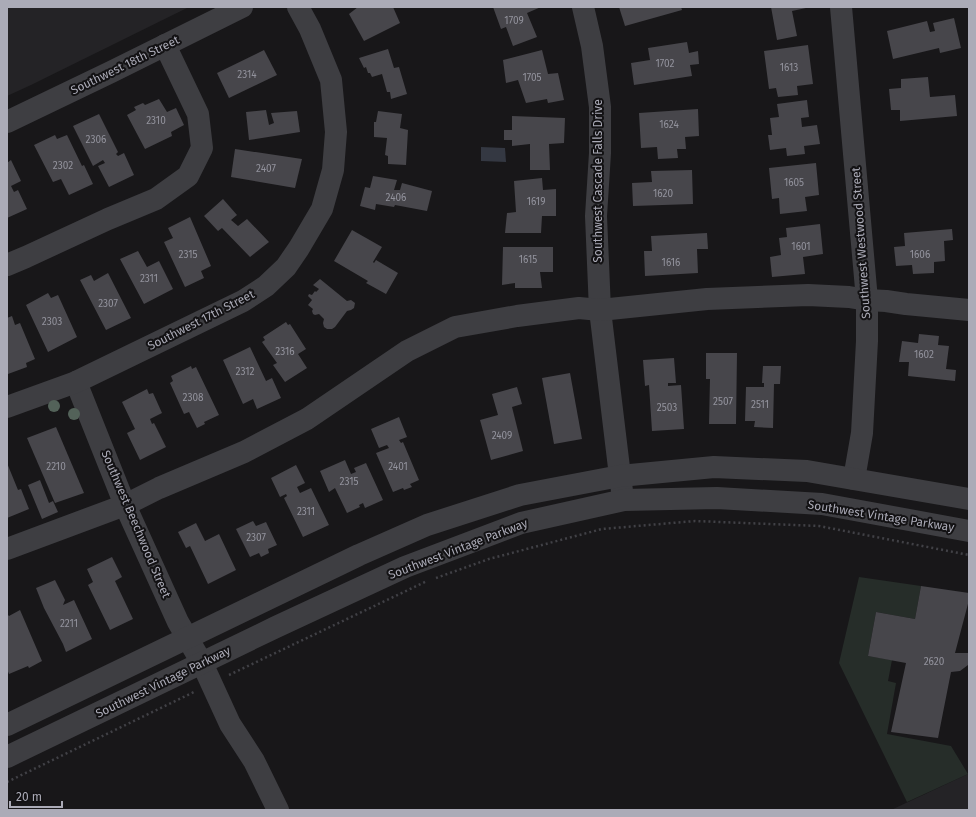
<svg xmlns="http://www.w3.org/2000/svg" width="976" height="817" font-family="'Fira Sans',sans-serif">
<style>
.built{fill:#242326}
.green{fill:#262d29}
.water{fill:#343842}
.building{fill:#47464b}
.lines{fill:none;stroke-linecap:round;stroke-linejoin:round}
.path{stroke:#414146;stroke-width:2.5;stroke-dasharray:2 3;stroke-linecap:butt}
.minor{stroke:#3e3e42;stroke-width:22}
.tree{fill:#536259}
.labels{text-anchor:middle;stroke-width:4;stroke-linejoin:round;paint-order:stroke}
.number-label{font-size:10px;fill:#92929c}
.street-label{font-size:12px;fill:#ababb7;stroke:#131214}
</style>
<rect width="100%" height="100%" fill="#181719"/>
<!-- built -->
<g class="built">
<polygon points="7,7 189,7 31,85 7,96"/>
<polygon points="969,773 969,810 891,810 968,774"/>
</g>
<!-- green -->
<polygon class="green" points="859,577 921,586 915,619 876,612 868,656 892,660 888,681 896,683 887,734 951,746 968,774 907,802 839,663"/>
<!-- water -->
<polygon class="water" points="481,147 505,148 506,162 481,161"/>
<!-- building -->
<g class="building">
<polygon points="358,7 393,7 400,23 364,41 349,14"/>
<polygon points="493,7 541,7 527,13 537,37 513,46 506,27 501,29"/>
<polygon points="619,7 681,7 682,10 625,26"/>
<polygon points="771,7 806,7 806,8 792,11 797,36 777,40"/>
<polygon points="954,18 961,48 940,53 939,48 893,59 887,31 927,21 930,32 935,31 933,23"/>
<polygon points="687,42 689,53 698,51 699,64 690,65 692,76 634,85 631,63 650,60 648,48"/>
<polygon points="808,45 813,84 797,86 798,95 778,97 776,88 769,89 764,51"/>
<polygon points="388,49 394,68 399,67 407,94 391,99 390,92 387,92 382,74 372,77 370,73 368,73 366,67 364,68 359,58"/>
<polygon points="264,50 277,75 229,98 217,73"/>
<polygon points="542,50 548,74 558,73 564,100 548,103 547,99 526,103 518,80 506,83 503,60"/>
<polygon points="928,77 930,97 955,95 957,116 900,121 900,110 891,110 889,89 901,88 901,79"/>
<polygon points="159,99 167,112 176,108 184,125 171,132 172,136 145,149 127,115 136,110 134,107 143,103 145,105"/>
<polygon points="807,100 809,117 801,118 802,127 817,125 820,144 804,146 805,154 787,156 786,148 770,150 768,135 772,135 770,118 779,117 777,104"/>
<polygon points="698,109 699,136 685,137 686,149 677,149 678,158 658,159 657,147 641,148 639,113"/>
<polygon points="266,110 269,125 274,123 271,113 297,111 300,132 249,140 246,112"/>
<polygon points="378,111 402,114 400,128 408,130 406,165 388,164 388,156 385,155 387,138 374,137 374,122 376,122"/>
<polygon points="99,114 118,152 116,154 118,156 124,153 134,175 109,187 98,166 105,163 103,160 93,166 73,126"/>
<polygon points="512,116 565,118 564,143 549,144 550,170 530,170 530,144 512,146 512,140 504,140 504,130 512,130"/>
<polygon points="55,135 57,139 67,135 82,166 84,165 93,184 69,195 61,179 53,182 34,145"/>
<polygon points="235,149 302,159 295,188 231,177"/>
<polygon points="11,160 21,181 11,186 14,192 18,190 27,209 7,218 7,163"/>
<polygon points="816,163 819,195 805,197 807,211 780,214 779,198 772,199 769,168"/>
<polygon points="692,170 693,204 633,206 632,183 652,182 651,171"/>
<polygon points="373,176 397,180 394,190 400,190 402,183 432,191 427,211 395,205 394,207 376,204 375,210 360,206 365,187 370,188"/>
<polygon points="542,178 543,190 556,189 556,216 542,216 541,233 505,233 507,213 516,212 514,181"/>
<polygon points="223,199 237,215 231,220 238,226 247,219 269,242 250,257 222,228 218,231 204,216"/>
<polygon points="190,217 211,266 201,271 204,278 185,287 164,242 173,238 168,228"/>
<polygon points="820,224 823,254 803,257 805,274 772,277 770,257 781,255 779,238 787,237 786,228"/>
<polygon points="952,229 953,240 944,241 945,261 934,262 934,273 913,274 912,265 896,266 894,247 905,246 904,233"/>
<polygon points="352,230 382,247 373,262 374,263 376,260 398,273 386,294 366,283 368,281 334,261"/>
<polygon points="707,233 708,249 697,249 698,273 645,276 644,251 652,251 651,236"/>
<polygon points="503,247 553,247 553,272 540,272 542,288 515,288 515,283 502,285"/>
<polygon points="138,251 147,267 159,261 173,289 144,304 120,259"/>
<polygon points="108,273 131,318 106,330 80,280 91,275 94,281"/>
<polygon points="320,279 347,301 351,300 355,303 354,308 351,310 347,311 335,327 332,329 327,329 324,327 323,323 324,319 319,314 315,315 313,314 312,311 313,309 308,305 312,300 308,296 309,294 312,295 315,291 316,292 319,289 313,285"/>
<polygon points="48,293 51,298 58,295 77,337 48,352 26,305"/>
<polygon points="12,316 15,325 20,323 35,359 26,363 27,367 8,374 7,371 7,318"/>
<polygon points="286,322 288,325 290,324 306,349 298,354 307,368 285,382 273,365 277,363 262,342 265,340 263,337"/>
<polygon points="919,334 939,336 938,345 949,346 946,369 956,370 955,381 908,376 909,362 899,362 902,341 918,343"/>
<polygon points="250,347 266,381 272,378 281,398 257,409 253,399 243,404 223,360"/>
<polygon points="706,353 737,353 736,424 709,424 710,379 706,379"/>
<polygon points="674,358 676,383 668,383 668,386 681,385 684,429 652,431 649,385 645,386 643,360"/>
<polygon points="191,366 192,369 196,367 219,415 204,422 205,424 197,428 189,412 184,414 170,383 173,381 171,376"/>
<polygon points="763,366 781,366 780,384 774,384 773,428 754,427 755,421 745,421 746,387 764,387 764,383 762,383"/>
<polygon points="570,373 582,439 554,444 542,378"/>
<polygon points="517,387 522,404 512,407 523,451 491,460 480,420 498,415 492,394"/>
<polygon points="147,389 149,394 153,393 162,413 150,419 152,424 154,423 166,447 140,460 127,433 135,429 122,402"/>
<polygon points="399,417 407,437 399,440 401,443 403,442 419,480 410,484 412,487 404,490 403,488 393,492 376,453 389,448 387,445 379,448 371,429"/>
<polygon points="56,427 84,493 55,503 27,438"/>
<polygon points="345,460 351,474 356,472 354,468 366,463 383,500 365,508 363,503 359,505 360,507 347,513 335,488 329,492 320,471"/>
<polygon points="7,463 18,490 21,489 29,509 7,518"/>
<polygon points="296,465 305,483 297,487 300,493 311,488 329,525 303,537 284,498 287,496 286,494 280,497 271,478"/>
<polygon points="40,480 49,503 53,501 58,512 42,519 28,485"/>
<polygon points="253,521 256,526 266,522 277,545 268,549 269,553 261,557 259,553 250,557 236,529"/>
<polygon points="196,523 205,541 219,534 236,570 208,584 190,546 186,548 178,532"/>
<polygon points="112,557 122,577 115,581 133,619 110,630 88,585 93,582 87,569"/>
<polygon points="55,580 65,600 63,605 74,600 92,639 66,652 63,644 44,608 36,588"/>
<polygon points="921,586 969,593 969,600 955,653 968,653 968,665 960,671 951,672 938,738 891,732 906,663 868,656 876,612 915,619"/>
<polygon points="20,610 42,661 29,668 28,666 9,674 7,669 7,615 8,615 9,616"/>
</g>
<g class="lines">
<!-- path -->
<g class="path">
<polyline points="436,578 489,559 602,529 695,521 819,526 969,555"/>
<polyline points="229,675 427,581"/>
<polyline points="7,782 194,692"/>
</g>
<!-- minor -->
<g class="minor">
<polyline points="583,7 592,46 600,107 600,153 596,216 600,310 620,476 622,491"/>
<polyline points="841,7 867,300 867,341 862,433 854,479"/>
<polyline points="7,122 111,72 242,7"/>
<polyline points="7,265 26,257 108,219 156,199 188,176 202,148 198,114 165,45"/>
<polyline points="76,382 125,505 178,622 202,663 230,724 254,761 278,810"/>
<polyline points="7,407 76,382 243,301 266,286 286,267 299,248 322,209 333,170 336,132 331,80 310,29 298,7"/>
<polyline points="7,549 125,505 159,488 244,452 307,419 407,351 455,327 517,316 579,308 600,310 707,299 808,295 849,297 867,300 886,301 906,304 969,310"/>
<polyline points="7,725 359,555 427,525 520,495 620,476 714,467 807,471 969,499"/>
<polyline points="7,757 276,627 405,567 521,523 624,500 717,498 822,504 969,531"/>
</g>
</g>
<!-- trees -->
<g class="tree">
<circle cx="54" cy="406" r="6"/>
<circle cx="74" cy="414" r="6"/>
</g>
<g class="labels">
<!-- number labels -->
<g class="number-label">
<text x="514" y="24">1709</text>
<text x="665" y="67">1702</text>
<text x="789" y="71">1613</text>
<text x="247" y="78">2314</text>
<text x="532" y="81">1705</text>
<text x="156" y="124">2310</text>
<text x="669" y="128">1624</text>
<text x="96" y="143">2306</text>
<text x="63" y="169">2302</text>
<text x="266" y="172">2407</text>
<text x="794" y="186">1605</text>
<text x="663" y="197">1620</text>
<text x="396" y="201">2406</text>
<text x="536" y="205">1619</text>
<text x="801" y="250">1601</text>
<text x="188" y="258">2315</text>
<text x="920" y="258">1606</text>
<text x="528" y="263">1615</text>
<text x="671" y="266">1616</text>
<text x="149" y="282">2311</text>
<text x="108" y="307">2307</text>
<text x="52" y="325">2303</text>
<text x="285" y="355">2316</text>
<text x="924" y="358">1602</text>
<text x="245" y="375">2312</text>
<text x="193" y="401">2308</text>
<text x="723" y="405">2507</text>
<text x="760" y="408">2511</text>
<text x="667" y="411">2503</text>
<text x="502" y="439">2409</text>
<text x="56" y="470">2210</text>
<text x="398" y="470">2401</text>
<text x="349" y="485">2315</text>
<text x="306" y="515">2311</text>
<text x="256" y="541">2307</text>
<text x="69" y="627">2211</text>
<text x="934" y="665">2620</text>
</g>
<!-- street labels -->
<g class="street-label">
<text transform="translate(125 65) rotate(-26)" y="4">Southwest 18th Street</text>
<text transform="translate(598 181) rotate(-90)" y="4">Southwest Cascade Falls Drive</text>
<text transform="translate(861 243) rotate(-94)" y="4">Southwest Westwood Street</text>
<text transform="translate(201 320) rotate(-27)" y="4">Southwest 17th Street</text>
<text transform="translate(881 516) rotate(9)" y="4">Southwest Vintage Parkway</text>
<text transform="translate(136 524) rotate(67)" y="4">Southwest Beechwood Street</text>
<text transform="translate(458 549) rotate(-21)" y="4">Southwest Vintage Parkway</text>
<text transform="translate(163 682) rotate(-26)" y="4">Southwest Vintage Parkway</text>
</g>
</g>
<!-- border -->
<rect width="976" height="817" fill="none" stroke="#ababb7" stroke-width="16"/>
<!-- scale -->
<path d="M10 801v6h52v-6" fill="none" stroke="#ababb7" stroke-width="2"/>
<text x="16" y="801" font-size="12" fill="#ababb7" stroke="#131214" stroke-width="3" paint-order="stroke">20 m</text>
</svg>
